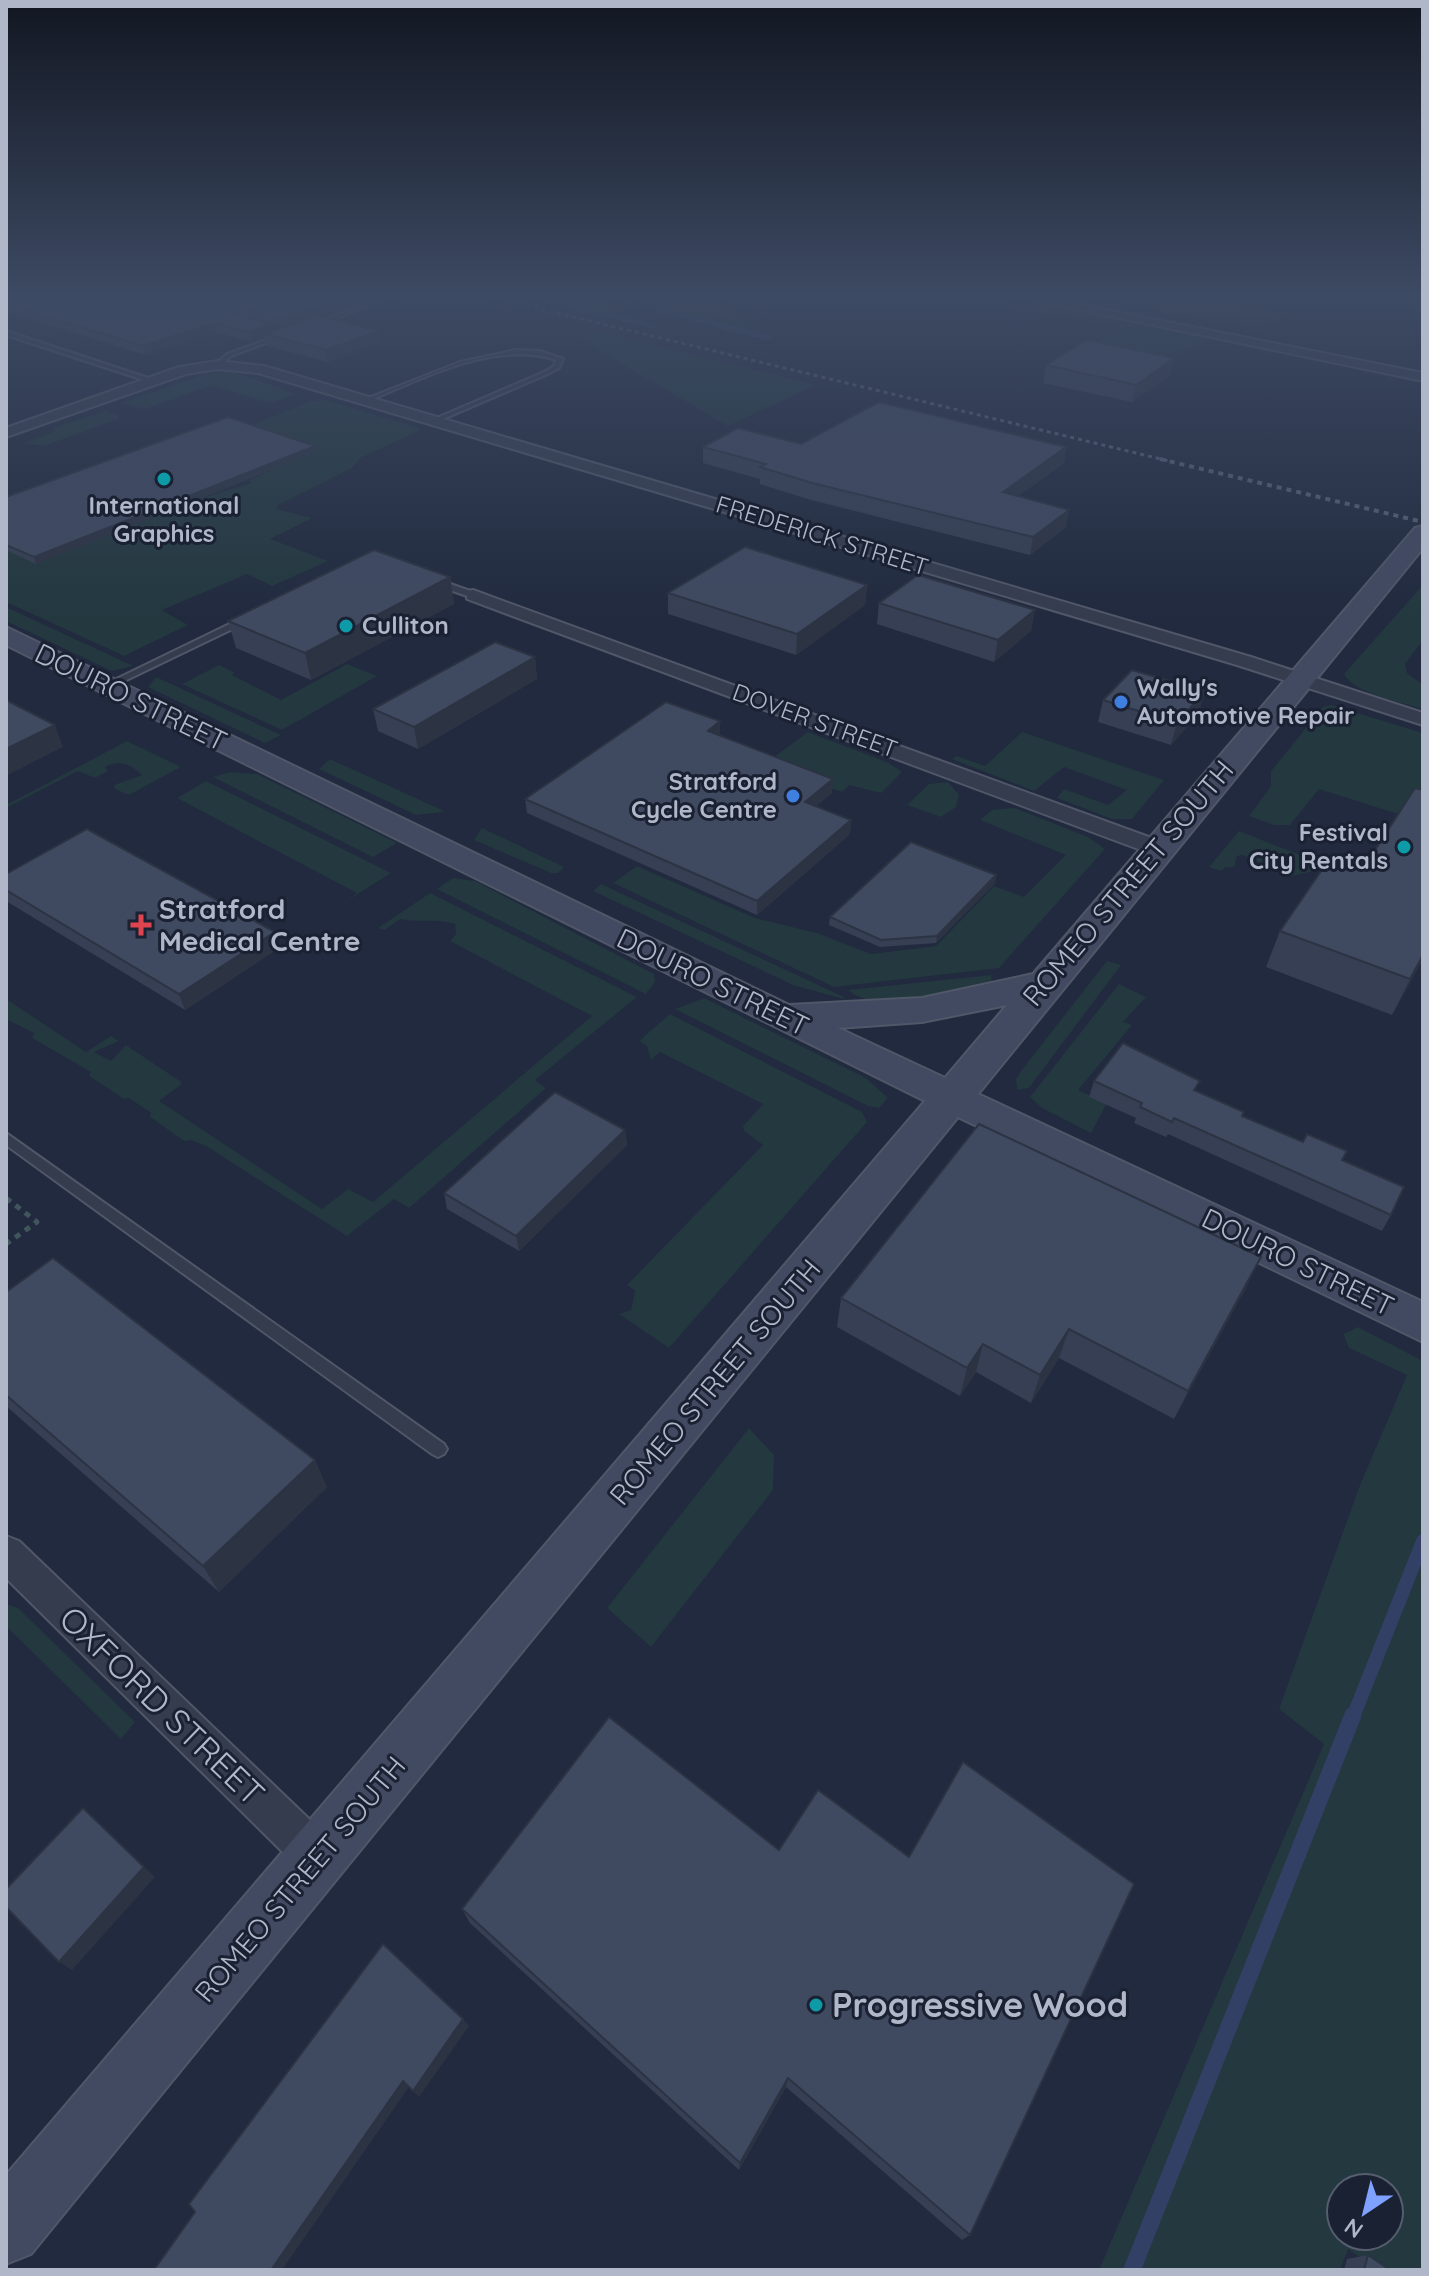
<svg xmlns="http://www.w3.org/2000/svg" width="1429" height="2276" font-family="Quicksand,sans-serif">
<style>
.green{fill:#23383f;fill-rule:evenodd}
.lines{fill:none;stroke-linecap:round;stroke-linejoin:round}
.stream-far2{stroke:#314064;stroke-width:5}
.stream-far1{stroke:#314064;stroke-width:14}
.stream{stroke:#314064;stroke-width:17}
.lane-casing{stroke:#505768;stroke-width:4}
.street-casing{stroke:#505768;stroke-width:4}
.secondary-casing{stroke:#505768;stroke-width:4}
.path{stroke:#41555c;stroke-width:5;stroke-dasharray:6 6;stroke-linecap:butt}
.lane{fill:#353c4e;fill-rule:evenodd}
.street{fill:#353c4e;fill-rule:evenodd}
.secondary{fill:#424a61;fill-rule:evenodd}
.rail-far1{stroke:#565f75;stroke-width:3;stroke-dasharray:4 4;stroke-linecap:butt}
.rail{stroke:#565f75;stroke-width:4;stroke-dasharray:5 5;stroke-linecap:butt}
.wall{fill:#363f53;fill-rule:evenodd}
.shaded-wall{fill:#2c3343}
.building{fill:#3f4960;stroke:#2c3343;stroke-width:2}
.culture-dot{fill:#0f9aa8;stroke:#1a2132;stroke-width:3}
.shop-dot{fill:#3f7fe0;stroke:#1a2132;stroke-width:3}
.health-dot{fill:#e0444e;stroke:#1a2132;stroke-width:3}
.labels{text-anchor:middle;stroke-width:6;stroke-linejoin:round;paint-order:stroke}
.far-poi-label{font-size:24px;font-weight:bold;fill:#b0b7c9;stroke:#1a2132;text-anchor:start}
.far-street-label{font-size:24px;fill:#b0b7c9;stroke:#1a2132}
.street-label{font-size:28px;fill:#b0b7c9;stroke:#1a2132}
.poi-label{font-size:28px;font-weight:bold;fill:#b0b7c9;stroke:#1a2132;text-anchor:start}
.near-street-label{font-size:34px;fill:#b0b7c9;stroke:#1a2132}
.near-poi-label{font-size:34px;font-weight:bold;fill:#b0b7c9;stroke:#1a2132;text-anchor:start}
</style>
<rect width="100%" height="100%" fill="#212a3e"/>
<!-- green -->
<g class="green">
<polygon points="518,296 621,296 602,299 622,316 596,315"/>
<polygon points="648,296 728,296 713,300 763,330 734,334 667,309"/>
<polygon points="1088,296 1192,296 1286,315 1257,330"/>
<path d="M1052 304 1194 332 1206 340C1169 363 1139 355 1098 342L1121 325 1027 310Z"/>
<polygon points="595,331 814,385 728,426 579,338"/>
<polygon points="229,371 296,394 270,403 211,385 145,409 122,403 207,374"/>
<polygon points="325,400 422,429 360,458 352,468 278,505 276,509 312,518 270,539 328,561 272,586 247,574 162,610 188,625 124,656 6,602 6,549 38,563 164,513 179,516 208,504 199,499 252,483 248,481 314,450 247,427 312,401"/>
<polygon points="106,411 118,416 118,419 43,446 24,443 56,431 53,428"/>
<path d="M1423 585V640L1405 664 1407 673 1423 685V709C1400 702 1354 693 1344 674Z"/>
<polygon points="6,607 129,664 133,666 112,671 6,621"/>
<polygon points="347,664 377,676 282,730 182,684 219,665 235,673 232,675 281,700"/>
<polygon points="156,677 165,681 281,735 265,743 148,687"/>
<polygon points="1331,705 1423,733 1423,822 1319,789 1290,825 1274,825 1249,816 1271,786 1271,771 1323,707"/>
<polygon points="808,732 889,763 902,772 881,793 849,785 842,792 762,766"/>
<polygon points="1022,732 1164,780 1132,819 1112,819 1057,798 1064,789 1108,805 1127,790 1064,767 1034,791 952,759 957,756 985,766"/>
<path d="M127 741 181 767 129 795 115 789 114 785 142 775C132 765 118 759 105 767L108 771 95 778 78 771 6 808V805Z"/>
<polygon points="330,759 440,809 444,812 416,815 319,769"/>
<polygon points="230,772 257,774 397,843 373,857 213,777"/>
<polygon points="206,781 391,873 340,905 357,893 177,798"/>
<polygon points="948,782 959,795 956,807 941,817 907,805 929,784"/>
<polygon points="1015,808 1088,837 1105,849 999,968 834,987 613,883 637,866 755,918 817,933 871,954 936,946 994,886 1024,897 1066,855 980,820 992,810"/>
<polygon points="482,828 564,867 558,873 551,873 474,840"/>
<polygon points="1239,831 1331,867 1291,876 1243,855 1237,856 1234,867 1225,867 1221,871 1209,867"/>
<polygon points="453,878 475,881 654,974 655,982 646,994 437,889"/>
<polygon points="601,884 842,996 847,1000 793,985 593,891"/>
<path d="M430 893 637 997 535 1080 546 1088 409 1208 394 1199 347 1236 206 1146 191 1140 184 1141 150 1117 151 1113 129 1098 124 1099 89 1076 91 1072 32 1038 34 1033 6 1019V999L86 1052 111 1036 119 1041 94 1052 111 1061 126 1045 180 1081 182 1084 159 1101 322 1209 348 1189 373 1202 592 1016 450 941 456 934 455 924C437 918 419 923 400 919L385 930 378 928Z"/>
<polygon points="1107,961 1121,965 1029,1088 1017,1090 1016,1079 1021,1071"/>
<path d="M991 975 992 982C959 996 876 1016 848 990Z"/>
<polygon points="1119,984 1146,997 1123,1022 1132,1025 1078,1090 1107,1103 1091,1133 1042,1108 1030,1097"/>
<polygon points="704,998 866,1078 888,1098 879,1108 868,1106 675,1009"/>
<polygon points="670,1014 862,1112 867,1122 669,1348 619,1314 631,1310 635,1291 627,1285 763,1145 744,1131 743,1126 763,1104 660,1052 651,1060 647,1046 639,1041"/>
<path d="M1358 1327 1423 1361V2270H1378L1348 2249 1340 2270H1099L1324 1744 1279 1709 1360 1485 1407 1375 1349 1348 1343 1334ZM1341 2188H1389V2236H1341Z"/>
<polygon points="749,1428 774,1455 773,1490 651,1647 607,1608"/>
<polygon points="6,1604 18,1608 135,1722 121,1739 6,1626"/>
</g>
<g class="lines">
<!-- stream-far2 -->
<g class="stream-far2">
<polyline points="528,296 654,326"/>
<polyline points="634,296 664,311 769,338"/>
</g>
<!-- stream-far1 -->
<polyline class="stream-far1" points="1353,1717 1423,1541"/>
<!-- stream -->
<polyline class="stream" points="1132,2270 1353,1715"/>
<!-- lane casing -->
<g class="lane-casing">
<g id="lane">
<polygon points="384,296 392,296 315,327 310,326"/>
<polygon points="6,331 154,380 155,381 150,382 6,335"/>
<polygon points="280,335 285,336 231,356 220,366 215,365 227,354"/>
<path d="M516 350 540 351 563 359 559 368 548 374 434 423 432 420 544 372 554 366 556 360C494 340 425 378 368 401L363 400 460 362Z"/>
<polygon points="436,579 476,593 477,595 470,597 433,584 433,580"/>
<polygon points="244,617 248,620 247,622 112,687 104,685"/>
<polygon points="6,1133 444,1444 447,1449 444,1454 438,1457 432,1454 6,1145"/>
</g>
</g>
<!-- street casing -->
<g class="street-casing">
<g id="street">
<polygon points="1014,296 1037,296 1423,373 1423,381"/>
<polygon points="218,361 264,366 1251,657 1423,713 1423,725 1237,665 258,373 218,369 186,374 6,437 6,428 179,367"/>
<polygon points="473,590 1165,843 1168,848 1157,855 1149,853 467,599 467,591"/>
<polygon points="6,1536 19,1541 334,1843 340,1858 334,1873 319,1879 304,1873 6,1578"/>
</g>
</g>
<!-- secondary casing -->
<g class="secondary-casing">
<path id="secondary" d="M1423 526V548L978 1094 1423 1302V1342L958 1117 31 2254 6 2264V2175L925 1101 6 645V627L789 1005 922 998 1033 974 1415 528ZM1007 1005 945 1078 838 1028 922 1022Z"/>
</g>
<!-- path -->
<polyline class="path" points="6,1198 37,1222 6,1244"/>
<!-- lane -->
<use href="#lane" class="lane"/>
<!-- street -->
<use href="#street" class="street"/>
<!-- secondary -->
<use href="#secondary" class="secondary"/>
<!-- rail-far1 -->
<polyline class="rail-far1" points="487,296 1169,461"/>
<!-- rail -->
<polyline class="rail" points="1160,459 1423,522"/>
</g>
<!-- wall -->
<g class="wall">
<path d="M6 296H357L358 302 320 316 379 331 381 342 328 362 267 346 265 337 251 342 216 332 145 355 6 312ZM224 310 285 327 273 331 271 324Z"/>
<polygon points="1174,358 1170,375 1132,402 1043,383 1046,365"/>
<polygon points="801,444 1066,447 1064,463 1018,496 1066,527 1030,555 811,500 760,484 760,479 703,463 703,447"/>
<polygon points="316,452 36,564 6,550 6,497"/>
<polygon points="450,577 454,604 311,680 236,648 228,621"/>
<polygon points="867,585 865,605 796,655 668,614 668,593"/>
<polygon points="879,603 1035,610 1031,631 994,662 877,624"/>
<polygon points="535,657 537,679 418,749 378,731 373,709"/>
<polygon points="1103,700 1199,713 1171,745 1098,722"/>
<polygon points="719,735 832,793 816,806 851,820 850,834 757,915 527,813 525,799"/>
<polygon points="6,874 279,948 185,1010 6,901"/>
<polygon points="996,875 995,883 936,943 880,947 829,925 830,917"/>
<polygon points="1280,931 1423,959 1392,1015 1266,967"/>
<polygon points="1094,1081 1196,1091 1242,1116 1342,1160 1391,1215 1382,1231 1168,1134 1166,1137 1134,1123 1136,1118 1089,1097"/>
<polygon points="625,1130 627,1145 519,1251 447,1209 444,1193"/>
<polygon points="1247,1286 1174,1419 1059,1358 1031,1403 976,1372 960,1396 837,1327 841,1298"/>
<polygon points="6,1292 327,1487 219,1592 6,1406"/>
<polygon points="609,1717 970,2235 962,2240 786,2087 739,2170 470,1923 462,1909"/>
<polygon points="1368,2255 1390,2270 1344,2270 1347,2259"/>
</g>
<!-- shaded-wall -->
<g class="shaded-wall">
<polygon points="350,296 357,296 358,302 289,328 287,319"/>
<polygon points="214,323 216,332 145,355 143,346"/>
<polygon points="271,324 273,333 264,334 265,337 251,342 249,332"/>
<polygon points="379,331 381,342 328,362 326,350"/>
<polygon points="1174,358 1170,375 1132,402 1136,385"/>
<polygon points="315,446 316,452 36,564 34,557"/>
<polygon points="1066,447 1064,463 1000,509 1003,492"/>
<polygon points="1069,510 1066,527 1030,555 1033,537"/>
<polygon points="450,577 454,604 311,680 305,653"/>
<polygon points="867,585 865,605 796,655 797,634"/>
<polygon points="1035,610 1031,631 994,662 998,640"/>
<polygon points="535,657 537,679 418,749 414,727"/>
<polygon points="1205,691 1199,713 1171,745 1177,723"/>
<polygon points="720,721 720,735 708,745 708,731"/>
<polygon points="55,725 63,747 6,776 6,749"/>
<polygon points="833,779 832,793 804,816 805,802"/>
<polygon points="851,820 850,834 757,915 757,901"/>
<polygon points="996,875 995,883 936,943 937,936"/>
<polygon points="275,932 279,948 185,1010 179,994"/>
<polygon points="1423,955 1423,959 1392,1015 1410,979"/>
<polygon points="625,1130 627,1145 519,1251 516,1236"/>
<polygon points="1261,1257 1247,1286 1174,1419 1188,1391"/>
<polygon points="1069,1329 1059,1358 1031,1403 1040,1375"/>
<polygon points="983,1344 976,1372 960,1396 967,1368"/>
<polygon points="315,1460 327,1487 219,1592 203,1566"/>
<polygon points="95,1819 155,1877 72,1970 59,1962"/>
<polygon points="463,2019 469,2026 419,2097 413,2091"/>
<polygon points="788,2078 786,2087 739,2170 740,2163"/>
<polygon points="403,2081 409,2087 282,2270 271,2270"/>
</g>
<!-- building -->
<g class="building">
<polygon points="6,296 176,296 271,324 249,332 214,323 143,346 6,304"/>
<polygon points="201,296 350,296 287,319"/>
<polygon points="316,315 379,331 326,350 264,334"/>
<polygon points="1087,340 1174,358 1136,385 1046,365"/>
<polygon points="879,402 1066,447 1003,492 1069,510 1033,537 812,483 760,467 766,464 703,447 738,428 801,444"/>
<polygon points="228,417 315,446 34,557 6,545 6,497"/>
<polygon points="745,547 867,585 797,634 668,593"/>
<polygon points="374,550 450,577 305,653 228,621"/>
<polygon points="918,575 1035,610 998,640 879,603"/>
<polygon points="495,642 535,657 414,727 373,709"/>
<polygon points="1132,670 1205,691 1177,723 1103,700"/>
<polygon points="6,700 55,725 6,749"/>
<polygon points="666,702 720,721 708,731 833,779 805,802 851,820 757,901 525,799"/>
<polygon points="1415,788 1423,790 1423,955 1410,979 1280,931 1330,858 1363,869"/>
<polygon points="87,829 275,932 179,994 6,890 6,874"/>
<polygon points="911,842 996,875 937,936 881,940 830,917"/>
<polygon points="1123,1043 1200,1081 1194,1090 1244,1112 1242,1116 1303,1142 1307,1134 1347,1151 1342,1160 1404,1187 1391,1215 1174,1118 1172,1122 1140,1107 1142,1103 1094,1081"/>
<polygon points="555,1092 625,1130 516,1236 444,1193"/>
<polygon points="979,1124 1261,1257 1188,1391 1069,1329 1040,1375 983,1344 967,1368 841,1298"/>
<polygon points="53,1258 315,1460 203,1566 6,1395 6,1292"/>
<polygon points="609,1717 779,1850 818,1790 909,1857 963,1762 1134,1884 970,2235 788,2078 740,2163 462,1909"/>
<polygon points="83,1808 144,1867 59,1962 6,1907 6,1889"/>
<polygon points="383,1944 463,2019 413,2091 403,2081 271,2270 154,2270 195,2212 189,2204"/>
<polygon points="1368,2255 1390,2270 1364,2270"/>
</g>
<!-- sky -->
<linearGradient id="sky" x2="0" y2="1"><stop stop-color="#121722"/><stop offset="0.48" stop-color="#3d4a63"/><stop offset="1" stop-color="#3d4a63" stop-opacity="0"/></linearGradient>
<rect width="1429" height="615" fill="url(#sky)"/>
<!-- markers -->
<g class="culture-dot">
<circle cx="164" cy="479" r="8"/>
<circle cx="346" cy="626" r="8"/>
<circle cx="1404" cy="847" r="8"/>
<circle cx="816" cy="2005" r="8"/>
</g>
<g class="shop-dot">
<circle cx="1121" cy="702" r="8"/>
<circle cx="793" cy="796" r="8"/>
</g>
<path class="health-dot" d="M137 913h8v8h8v8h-8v8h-8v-8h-8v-8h8z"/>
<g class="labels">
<!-- far-poi labels -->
<g class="far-poi-label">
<text x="164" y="514" text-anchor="middle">International<tspan x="164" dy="28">Graphics</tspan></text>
<text x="362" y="634">Culliton</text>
<text x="1137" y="696">Wally's<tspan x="1137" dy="28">Automotive Repair</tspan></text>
<text x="777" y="790" text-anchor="end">Stratford<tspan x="777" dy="28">Cycle Centre</tspan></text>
<text x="1388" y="841" text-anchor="end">Festival<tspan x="1388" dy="28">City Rentals</tspan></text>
</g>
<!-- far-street labels -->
<g class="far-street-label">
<text transform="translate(822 536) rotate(17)" y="8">FREDERICK STREET</text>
<text transform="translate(815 721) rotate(20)" y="8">DOVER STREET</text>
</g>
<!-- street labels -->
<g class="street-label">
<text transform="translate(131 697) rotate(26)" y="10">DOURO STREET</text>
<text transform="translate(1128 883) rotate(-50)" y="10">ROMEO STREET SOUTH</text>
<text transform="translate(713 982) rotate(26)" y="10">DOURO STREET</text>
<text transform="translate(1298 1262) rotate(26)" y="10">DOURO STREET</text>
<text transform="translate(715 1382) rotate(-50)" y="10">ROMEO STREET SOUTH</text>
<text transform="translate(300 1879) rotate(-50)" y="10">ROMEO STREET SOUTH</text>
</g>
<!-- poi labels -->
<g class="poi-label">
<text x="159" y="919">Stratford<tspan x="159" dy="32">Medical Centre</tspan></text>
</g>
<!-- near-street labels -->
<g class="near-street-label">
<text transform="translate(162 1706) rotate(44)" y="12">OXFORD STREET</text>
</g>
<!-- near-poi labels -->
<g class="near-poi-label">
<text x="832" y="2017">Progressive Wood</text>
</g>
</g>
<!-- border -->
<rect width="1429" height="2276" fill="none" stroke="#b0b7c9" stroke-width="16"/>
<!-- north arrow -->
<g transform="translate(1365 2212) rotate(215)"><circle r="38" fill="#1a2132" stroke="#565d6e" stroke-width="2"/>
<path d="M0-6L14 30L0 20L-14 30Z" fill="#7fa1ff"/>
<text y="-12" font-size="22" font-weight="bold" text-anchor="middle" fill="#b0b7c9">N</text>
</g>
</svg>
